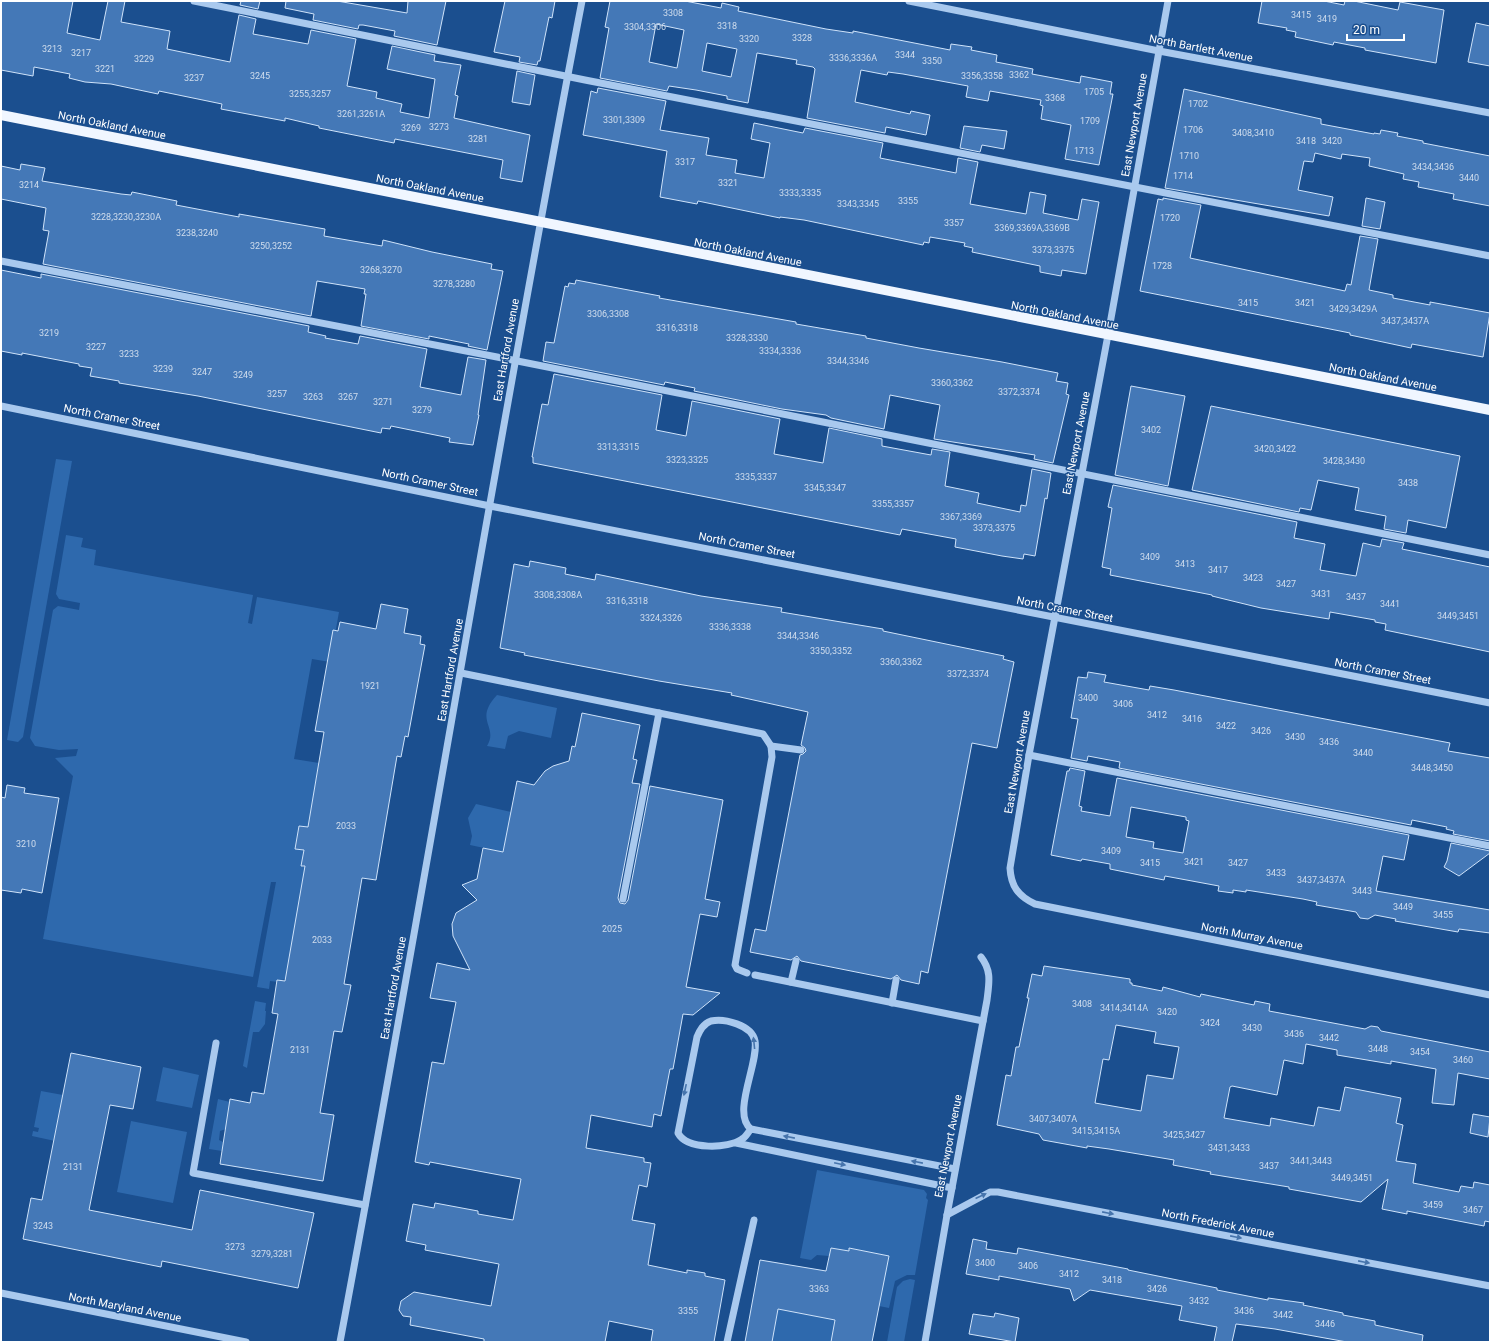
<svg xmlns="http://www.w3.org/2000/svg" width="1491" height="1343" font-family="Roboto,sans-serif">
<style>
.green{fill:#2e69ad}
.building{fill:#4478b7;stroke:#cfe3fa;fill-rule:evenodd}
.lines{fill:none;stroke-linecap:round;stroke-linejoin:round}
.minor{stroke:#a9c9ee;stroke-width:7}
.major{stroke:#f0f6ff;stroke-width:10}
.oneway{fill:#4674ac}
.labels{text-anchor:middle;stroke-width:3;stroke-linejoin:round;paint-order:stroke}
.number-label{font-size:9px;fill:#d0dded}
.street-label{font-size:11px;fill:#fff;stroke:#1b4f8f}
</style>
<rect width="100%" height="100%" fill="#1b4f8f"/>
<!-- green -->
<g class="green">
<polygon points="56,459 72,461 23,737 18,742 7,740"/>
<polygon points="66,535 83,538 81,547 96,550 94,565 253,595 248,623 252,624 257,597 339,612 330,662 312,659 294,759 319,763 308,827 295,849 304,850 301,866 306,867 286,979 281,980 279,982 270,981 269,989 257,987 276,882 271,882 253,977 43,939 73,776 55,758 76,756 78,749 59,750 35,746 30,738 53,610 58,606 79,610 80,603 59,599 56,594"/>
<path d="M497 695 557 708 551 738 519 731 508 736 505 749 487 746C499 726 473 721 497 695Z"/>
<polygon points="476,804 511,812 503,852 470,845 472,836 468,818"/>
<polygon points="255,1001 266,1003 265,1011 266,1011 265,1024 259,1032 253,1032 247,1068 243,1066"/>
<polygon points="163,1067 199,1075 192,1108 156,1101"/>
<polygon points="41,1091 63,1095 55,1141 32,1136 33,1131 38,1132 39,1128 34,1127"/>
<polygon points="218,1099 230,1102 226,1129 220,1131 219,1140 223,1142 222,1151 209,1149"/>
<polygon points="131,1121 187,1132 173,1203 117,1192"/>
<polygon points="817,1170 924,1190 927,1194 926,1198 928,1200 915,1275 907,1275 895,1281 889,1308 879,1306 849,1248 849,1251 831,1248 829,1256 817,1255 811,1260 800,1258"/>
<polygon points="910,1279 915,1280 904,1342 887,1342 897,1287 903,1281"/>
<polygon points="778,1309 835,1320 831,1342 772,1342"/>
</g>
<!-- building -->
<g class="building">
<polygon points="1,1 73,1 67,33 100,40 108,1 125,1 121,22 170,31 167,49 230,62 239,15 256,19 253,34 308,44 311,30 356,39 347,86 377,92 376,98 402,104 400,112 429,118 435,79 387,69 392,46 435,55 434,61 461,65 455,95 458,96 454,118 530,135 522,182 500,178 503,160 395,139 394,143 319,128 319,126 285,118 285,121 221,109 222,104 159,91 158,94 111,84 85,82 69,78 70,74 34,67 33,76 1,70"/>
<polygon points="241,1 260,1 258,9 240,5"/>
<polygon points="286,1 337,1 407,13 408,1 446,1 437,45 394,36 395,31 363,25 359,25 358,29 313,20 314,14 285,8"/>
<polygon points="505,1 555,1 552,18 549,17 540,61 538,61 537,65 519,62 520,57 494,52"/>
<path d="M610 1H685L721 8 722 3 739 7 738 11 826 29 853 33V31L950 50 951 44 972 47 971 50 997 55 996 62 1033 69 1032 74 1080 83 1081 76 1112 82 1110 94H1113L1099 165 1065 159 1071 125 1041 119 1043 106 1040 105 1041 100 990 91 988 101 966 97 968 86 903 74 888 72 887 75 861 70 855 102 910 114 911 111 930 115 926 135 886 127 885 133 807 118 815 69 813 67 796 64 797 60 757 53 748 103 727 99V96L696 90 669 86 667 91 600 78 609 28 605 27ZM656 24 684 30 677 68 649 62ZM707 43 737 49 731 77 702 71Z"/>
<polygon points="1262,1 1324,1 1344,5 1345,1 1354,1 1398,10 1400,2 1444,10 1436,63 1365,50 1365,48 1334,42 1333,45 1295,37 1296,32 1286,30 1287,28 1258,23"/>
<polygon points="1476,23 1490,26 1490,66 1468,62"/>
<polygon points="517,71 535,75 530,105 512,102"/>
<polygon points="598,88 666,101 660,130 709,138 706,155 737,160 735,173 764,178 770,143 751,139 754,123 803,133 805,128 883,143 880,158 956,173 958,158 978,162 970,204 1026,214 1030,192 1046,195 1043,213 1078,220 1082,199 1099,202 1086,274 1062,270 1061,276 1040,272 1040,266 972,252 973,248 964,246 965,243 930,237 929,243 924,242 923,245 804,220 780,217 780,218 698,201 697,204 660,197 667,151 583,135 591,91 597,93"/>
<polygon points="1184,89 1321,119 1321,124 1374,134 1374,133 1380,134 1381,130 1398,133 1397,136 1423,141 1423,143 1490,156 1490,206 1453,199 1454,194 1418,187 1419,182 1403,179 1404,174 1369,166 1370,158 1342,154 1341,159 1315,153 1313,162 1304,161 1298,190 1333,197 1329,216 1165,188"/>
<polygon points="964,126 1007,131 1004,149 982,145 980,152 960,148"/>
<polygon points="21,164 45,168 42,181 121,194 131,195 132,192 177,201 176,205 239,217 239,214 325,229 324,236 382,246 383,240 432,252 492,264 491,269 503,271 487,350 468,346 469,344 429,336 429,339 361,326 366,294 364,294 365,289 317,281 311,316 43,264 49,231 43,230 46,208 1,199 1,166 20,170"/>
<polygon points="1163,198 1201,205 1190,258 1345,291 1347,284 1351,285 1360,236 1378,239 1369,290 1393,295 1393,298 1430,305 1430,302 1490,313 1483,357 1412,344 1411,348 1350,335 1350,333 1140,291 1158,199 1163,200"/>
<polygon points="1366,198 1385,202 1380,229 1362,226"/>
<polygon points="1,270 41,278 41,274 309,326 308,332 326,336 325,338 358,344 360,336 427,349 420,387 461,395 468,357 486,360 478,415 479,415 473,445 449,442 450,438 391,426 390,429 382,428 381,433 198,396 119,383 119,381 90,376 92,368 79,366 79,364 22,353 22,355 1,351"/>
<polygon points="576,280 660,296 659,298 796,322 796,324 866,336 866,338 919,348 1002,362 1058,373 1056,381 1068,383 1066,394 1069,395 1053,463 1034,459 1035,455 934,439 940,405 890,395 884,429 831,418 826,415 782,409 694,391 695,388 665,382 664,385 543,361 546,342 554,343 565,286 568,287 569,283 575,284"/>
<polygon points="554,374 662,395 656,430 686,436 692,401 780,419 774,454 823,463 829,428 882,439 882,446 931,455 932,449 950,452 945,486 979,493 977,503 1020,512 1021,505 1026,506 1032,469 1051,473 1047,499 1045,498 1035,556 1024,554 1023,559 1002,556 955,547 956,539 902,529 900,535 533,463 533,457 532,457 542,404 548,405"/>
<polygon points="1131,386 1185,396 1168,486 1115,475"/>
<polygon points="1211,406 1460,456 1446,528 1408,520 1406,533 1384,529 1386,516 1355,510 1359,488 1318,480 1311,510 1300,508 1299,512 1192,490"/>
<polygon points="1113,485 1297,522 1294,538 1325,544 1320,570 1356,576 1363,543 1380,547 1382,539 1404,543 1402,549 1490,567 1490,652 1385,630 1386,624 1375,622 1375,620 1330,612 1329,619 1261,608 1212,596 1212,595 1110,575 1111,569 1102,567 1112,508 1108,507"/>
<polygon points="530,561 566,568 565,574 595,580 596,574 701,596 782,608 781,612 883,629 883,631 1004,656 1003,659 1014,662 997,748 972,743 928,973 921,971 919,984 901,980 897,975 891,979 801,961 797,956 791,960 750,952 755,929 766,931 800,755 803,754 806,751 805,748 801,745 808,712 731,695 732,693 659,681 524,655 525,653 500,648 514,564 529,567"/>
<polygon points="381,604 408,609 404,633 421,636 420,644 425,645 408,737 405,736 401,757 397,756 376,880 362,878 344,984 351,985 342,1032 334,1031 320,1113 334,1115 323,1181 220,1164 230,1099 250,1103 252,1092 264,1094 278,1014 272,1013 277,980 285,981 305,866 301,866 304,850 295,849 299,826 308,827 324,732 315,731 333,630 338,631 340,622 376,629"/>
<polygon points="1088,672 1106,675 1104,682 1149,690 1150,686 1174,690 1450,743 1448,751 1490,758 1490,841 1453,834 1454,831 1446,829 1447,827 1412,820 1411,825 1119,768 1120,762 1088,756 1087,761 1071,758 1078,719 1071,718 1078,677 1087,678"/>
<polygon points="582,713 640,725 633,759 637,760 632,783 640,784 618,898 620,903 625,904 628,900 650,786 723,800 705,899 720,902 717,917 700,914 686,987 720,993 693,1015 683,1014 673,1069 670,1069 661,1116 654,1114 652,1127 591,1115 586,1148 644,1158 644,1162 651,1163 647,1187 639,1185 632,1220 655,1224 648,1265 687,1273 687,1270 705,1273 705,1276 725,1280 714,1342 651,1342 653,1330 609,1321 605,1342 484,1342 484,1339 410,1325 411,1317 403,1316 399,1310 401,1301 414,1292 491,1306 499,1264 425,1250 426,1245 406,1241 413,1204 434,1208 435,1203 478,1211 478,1214 513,1220 521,1179 430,1162 429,1165 415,1162 432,1062 444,1064 456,1002 430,998 437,963 470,970 453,936 452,924 456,913 477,900 462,885 477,879 483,848 503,852 517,781 534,785 545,771 553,766 569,761 572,746 575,747"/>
<path d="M1070 768 1085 771 1079 806 1082 807 1081 811 1110 816 1117 778 1409 835 1404 860 1383 856 1376 891 1490 910V933L1459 929 1458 932 1395 921 1396 919 1375 915 1368 919 1360 918 1356 912 1316 905 1317 902 1303 899 1246 890V892L1233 890V893L1218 891 1219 886 1165 876 1164 880 1110 869V864L1082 859 1081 861 1051 855 1067 771H1069ZM1131 807 1186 817V820L1189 821 1183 853 1153 848 1154 842 1126 837Z"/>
<polygon points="7,785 25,788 24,793 59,798 42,893 22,889 21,893 1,890 1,797 5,798"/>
<polygon points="1451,843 1490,851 1490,853 1459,876 1444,867 1447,861"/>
<path d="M1044 966 1130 979V983H1132V985L1162 991 1163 987 1200 997 1201 994 1254 1005 1255 1001 1270 1004 1269 1011 1365 1029 1371 1026 1378 1027 1381 1031 1490 1052V1079L1458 1073 1454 1105 1432 1103 1436 1069 1391 1061V1064L1337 1055V1050L1306 1044 1303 1064 1284 1060 1277 1095 1232 1086 1230 1087 1224 1118 1270 1126 1271 1118 1314 1126 1318 1107 1340 1111 1345 1087 1401 1098 1396 1123 1403 1125 1396 1161 1416 1164 1413 1183 1459 1192 1461 1186 1473 1188 1474 1182 1490 1185V1222L1485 1221 1484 1226 1407 1211V1214L1382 1209 1388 1179 1361 1202 1289 1189V1187L1210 1174 1211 1172 1173 1165 1174 1160 1109 1149 1087 1146V1148L1043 1140 1039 1134 997 1125 1006 1075 1011 1076 1016 1047H1019L1023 1027 1029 998H1027L1032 974 1042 976ZM1116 1025 1156 1032 1154 1043 1179 1047 1173 1079 1147 1075 1141 1111 1095 1103 1103 1059 1109 1060Z"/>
<polygon points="71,1053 141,1067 133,1109 110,1105 89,1210 192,1230 200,1190 314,1213 298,1288 162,1261 161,1267 23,1239 31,1198 42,1200"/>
<polygon points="1473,1114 1490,1117 1488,1137 1470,1133"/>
<polygon points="973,1239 987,1242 986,1249 1017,1254 1018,1248 1128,1269 1128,1270 1217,1288 1217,1290 1268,1300 1268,1298 1304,1303 1303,1305 1343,1313 1343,1315 1375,1321 1375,1325 1423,1335 1422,1342 1347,1342 1275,1329 1236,1324 1232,1342 1214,1342 1217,1327 1179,1320 1182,1306 1090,1290 1074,1301 1070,1289 999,1276 999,1280 966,1274"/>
<polygon points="831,1248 849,1251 849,1248 889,1256 872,1342 831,1342 835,1320 778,1309 772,1342 745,1342 760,1260 826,1271"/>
<polygon points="995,1313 1019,1318 1015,1342 969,1334 973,1314 994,1317"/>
</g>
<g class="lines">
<!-- minor -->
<g class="minor">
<polyline points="194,1 585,80 1490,256"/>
<polyline points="909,1 1159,51 1490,113"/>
<path d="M1168 1 1108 335 1029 755 1010 868C1011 886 1018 896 1035 904L1490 995"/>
<polyline points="1,261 497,357 1490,555"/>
<polyline points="1,406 490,506 1490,703"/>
<polyline points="461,673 763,734 771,746 772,757 735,965 737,969 747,973"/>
<polyline points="771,746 801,750"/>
<polyline points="1029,755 1490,846"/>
<polyline points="623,899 659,713"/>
<polyline points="755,975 983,1021"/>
<polyline points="791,982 796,961"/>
<polyline points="892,1003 896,980"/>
<polyline points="216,1043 193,1173 365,1205"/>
<path d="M751 1129C748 1132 746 1137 742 1139 728 1149 687 1150 678 1133L697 1037C700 1030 703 1024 711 1021 724 1018 752 1025 755 1041 759 1063 731 1114 751 1129L955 1169"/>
<polyline points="736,1143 952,1188"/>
<polyline points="947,1215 990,1192 998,1192 1490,1286"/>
<polyline points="1,1293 246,1342"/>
<path d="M340 1342C424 896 496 447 582 1"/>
<polyline points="727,1342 754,1220"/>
<path d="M925 1342 947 1215 987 1000C989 983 992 971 981 957"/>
</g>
<!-- major -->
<polyline class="major" points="1,115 1490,410"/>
</g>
<!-- one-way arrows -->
<defs><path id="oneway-solid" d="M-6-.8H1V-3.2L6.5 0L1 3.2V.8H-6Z"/></defs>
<g class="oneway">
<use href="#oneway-solid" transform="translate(754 1043) rotate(-96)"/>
<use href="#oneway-solid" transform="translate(685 1090) rotate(102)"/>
<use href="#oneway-solid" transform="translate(789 1137) rotate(-169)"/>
<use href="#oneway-solid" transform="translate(917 1162) rotate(-169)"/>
<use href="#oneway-solid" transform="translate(840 1164) rotate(12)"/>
<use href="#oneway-solid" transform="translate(981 1196) rotate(-25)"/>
<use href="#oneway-solid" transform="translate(1108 1213) rotate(11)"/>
<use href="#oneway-solid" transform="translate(1236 1237) rotate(11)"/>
<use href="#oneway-solid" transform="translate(1364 1262) rotate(11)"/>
</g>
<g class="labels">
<!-- number labels -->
<g class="number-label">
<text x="673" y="16">3308</text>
<text x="1301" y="18">3415</text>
<text x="1327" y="22">3419</text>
<text x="727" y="29">3318</text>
<text x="645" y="30">3304,3306</text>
<text x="802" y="41">3328</text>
<text x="749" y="42">3320</text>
<text x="52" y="52">3213</text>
<text x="81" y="56">3217</text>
<text x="905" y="58">3344</text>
<text x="853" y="61">3336,3336A</text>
<text x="144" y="62">3229</text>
<text x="932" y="64">3350</text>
<text x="105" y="72">3221</text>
<text x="1019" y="78">3362</text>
<text x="260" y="79">3245</text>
<text x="982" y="79">3356,3358</text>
<text x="194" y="81">3237</text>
<text x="1094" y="95">1705</text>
<text x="310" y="97">3255,3257</text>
<text x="1055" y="101">3368</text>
<text x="1198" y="107">1702</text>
<text x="361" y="117">3261,3261A</text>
<text x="624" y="123">3301,3309</text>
<text x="1090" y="124">1709</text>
<text x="439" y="130">3273</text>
<text x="411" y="131">3269</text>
<text x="1193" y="133">1706</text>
<text x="1253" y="136">3408,3410</text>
<text x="478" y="142">3281</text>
<text x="1306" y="144">3418</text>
<text x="1332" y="144">3420</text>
<text x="1084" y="154">1713</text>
<text x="1189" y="159">1710</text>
<text x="685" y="165">3317</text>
<text x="1433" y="170">3434,3436</text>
<text x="1183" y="179">1714</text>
<text x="1469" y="181">3440</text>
<text x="728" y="186">3321</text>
<text x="29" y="188">3214</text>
<text x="800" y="196">3333,3335</text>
<text x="908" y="204">3355</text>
<text x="858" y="207">3343,3345</text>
<text x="126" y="220">3228,3230,3230A</text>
<text x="1170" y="221">1720</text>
<text x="954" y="226">3357</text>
<text x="1032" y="231">3369,3369A,3369B</text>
<text x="197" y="236">3238,3240</text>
<text x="271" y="249">3250,3252</text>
<text x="1053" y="253">3373,3375</text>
<text x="1162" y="269">1728</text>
<text x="381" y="273">3268,3270</text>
<text x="454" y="287">3278,3280</text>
<text x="1248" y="306">3415</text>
<text x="1305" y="306">3421</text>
<text x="1353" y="312">3429,3429A</text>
<text x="608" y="317">3306,3308</text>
<text x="1405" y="324">3437,3437A</text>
<text x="677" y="331">3316,3318</text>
<text x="49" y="336">3219</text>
<text x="747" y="341">3328,3330</text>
<text x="96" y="350">3227</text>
<text x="780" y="354">3334,3336</text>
<text x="129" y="357">3233</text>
<text x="848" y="364">3344,3346</text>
<text x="163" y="372">3239</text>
<text x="202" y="375">3247</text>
<text x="243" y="378">3249</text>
<text x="952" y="386">3360,3362</text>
<text x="1019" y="395">3372,3374</text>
<text x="277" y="397">3257</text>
<text x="313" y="400">3263</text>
<text x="348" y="400">3267</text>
<text x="383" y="405">3271</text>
<text x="422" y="413">3279</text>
<text x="1151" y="433">3402</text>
<text x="618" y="450">3313,3315</text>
<text x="1275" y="452">3420,3422</text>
<text x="687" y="463">3323,3325</text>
<text x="1344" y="464">3428,3430</text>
<text x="756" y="480">3335,3337</text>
<text x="1408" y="486">3438</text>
<text x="825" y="491">3345,3347</text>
<text x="893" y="507">3355,3357</text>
<text x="961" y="520">3367,3369</text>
<text x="994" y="531">3373,3375</text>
<text x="1150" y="560">3409</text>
<text x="1185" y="567">3413</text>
<text x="1218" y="573">3417</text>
<text x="1253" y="581">3423</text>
<text x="1286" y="587">3427</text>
<text x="1321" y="597">3431</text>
<text x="558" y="598">3308,3308A</text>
<text x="1356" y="600">3437</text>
<text x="627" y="604">3316,3318</text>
<text x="1390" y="607">3441</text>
<text x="1458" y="619">3449,3451</text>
<text x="661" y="621">3324,3326</text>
<text x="730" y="630">3336,3338</text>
<text x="798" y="639">3344,3346</text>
<text x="831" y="654">3350,3352</text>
<text x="901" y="665">3360,3362</text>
<text x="968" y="677">3372,3374</text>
<text x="370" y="689">1921</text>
<text x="1088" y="701">3400</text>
<text x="1123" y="707">3406</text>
<text x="1157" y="718">3412</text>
<text x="1192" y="722">3416</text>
<text x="1226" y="729">3422</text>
<text x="1261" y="734">3426</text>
<text x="1295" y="740">3430</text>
<text x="1329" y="745">3436</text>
<text x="1363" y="756">3440</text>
<text x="1432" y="771">3448,3450</text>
<text x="346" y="829">2033</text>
<text x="26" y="847">3210</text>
<text x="1111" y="854">3409</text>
<text x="1194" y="865">3421</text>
<text x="1150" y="866">3415</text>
<text x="1238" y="866">3427</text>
<text x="1276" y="876">3433</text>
<text x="1321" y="883">3437,3437A</text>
<text x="1362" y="894">3443</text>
<text x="1403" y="910">3449</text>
<text x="1443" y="918">3455</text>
<text x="612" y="932">2025</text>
<text x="322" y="943">2033</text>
<text x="1082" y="1007">3408</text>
<text x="1124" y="1011">3414,3414A</text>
<text x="1167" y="1015">3420</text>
<text x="1210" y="1026">3424</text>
<text x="1252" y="1031">3430</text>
<text x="1294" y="1037">3436</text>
<text x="1329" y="1041">3442</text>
<text x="1378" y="1052">3448</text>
<text x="300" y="1053">2131</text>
<text x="1420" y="1055">3454</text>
<text x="1463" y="1063">3460</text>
<text x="1053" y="1122">3407,3407A</text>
<text x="1096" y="1134">3415,3415A</text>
<text x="1184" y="1138">3425,3427</text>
<text x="1229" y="1151">3431,3433</text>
<text x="1311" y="1164">3441,3443</text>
<text x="1269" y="1169">3437</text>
<text x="73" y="1170">2131</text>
<text x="1352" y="1181">3449,3451</text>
<text x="1433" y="1208">3459</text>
<text x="1473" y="1213">3467</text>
<text x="43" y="1229">3243</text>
<text x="235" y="1250">3273</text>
<text x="272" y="1257">3279,3281</text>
<text x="985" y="1266">3400</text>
<text x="1028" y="1269">3406</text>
<text x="1069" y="1277">3412</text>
<text x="1112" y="1283">3418</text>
<text x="819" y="1292">3363</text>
<text x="1157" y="1292">3426</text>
<text x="1199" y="1304">3432</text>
<text x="688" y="1314">3355</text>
<text x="1244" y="1314">3436</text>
<text x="1283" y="1318">3442</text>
<text x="1325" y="1327">3446</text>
</g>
<!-- street labels -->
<g class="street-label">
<text transform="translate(1201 48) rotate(11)" y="4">North Bartlett Avenue</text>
<text transform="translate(112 125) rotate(11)" y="4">North Oakland Avenue</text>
<text transform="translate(1134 125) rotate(-80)" y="4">East Newport Avenue</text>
<text transform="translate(430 188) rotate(11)" y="4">North Oakland Avenue</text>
<text transform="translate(748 252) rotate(11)" y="4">North Oakland Avenue</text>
<text transform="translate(1065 315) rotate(11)" y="4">North Oakland Avenue</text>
<text transform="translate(506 350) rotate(-80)" y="4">East Hartford Avenue</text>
<text transform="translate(1383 377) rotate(11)" y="4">North Oakland Avenue</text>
<text transform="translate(112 417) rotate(11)" y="4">North Cramer Street</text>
<text transform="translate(1076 443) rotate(-79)" y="4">East Newport Avenue</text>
<text transform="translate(430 482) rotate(12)" y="4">North Cramer Street</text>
<text transform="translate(747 545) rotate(11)" y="4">North Cramer Street</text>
<text transform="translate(1065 609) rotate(11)" y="4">North Cramer Street</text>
<text transform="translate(450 670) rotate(-80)" y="4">East Hartford Avenue</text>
<text transform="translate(1383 671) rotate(11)" y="4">North Cramer Street</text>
<text transform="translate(1017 762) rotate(-80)" y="4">East Newport Avenue</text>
<text transform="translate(1252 936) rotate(11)" y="4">North Murray Avenue</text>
<text transform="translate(393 988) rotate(-80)" y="4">East Hartford Avenue</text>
<text transform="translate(948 1146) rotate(-79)" y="4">East Newport Avenue</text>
<text transform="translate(1218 1223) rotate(11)" y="4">North Frederick Avenue</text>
<text transform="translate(125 1307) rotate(11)" y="4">North Maryland Avenue</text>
</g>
</g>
<!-- border -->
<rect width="1491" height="1343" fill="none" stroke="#ffffff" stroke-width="4"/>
<!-- scale -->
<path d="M1347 34v6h57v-6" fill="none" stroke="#ffffff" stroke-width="2"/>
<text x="1353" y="34" font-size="12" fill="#ffffff" stroke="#1b4f8f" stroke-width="3" paint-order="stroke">20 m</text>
</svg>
